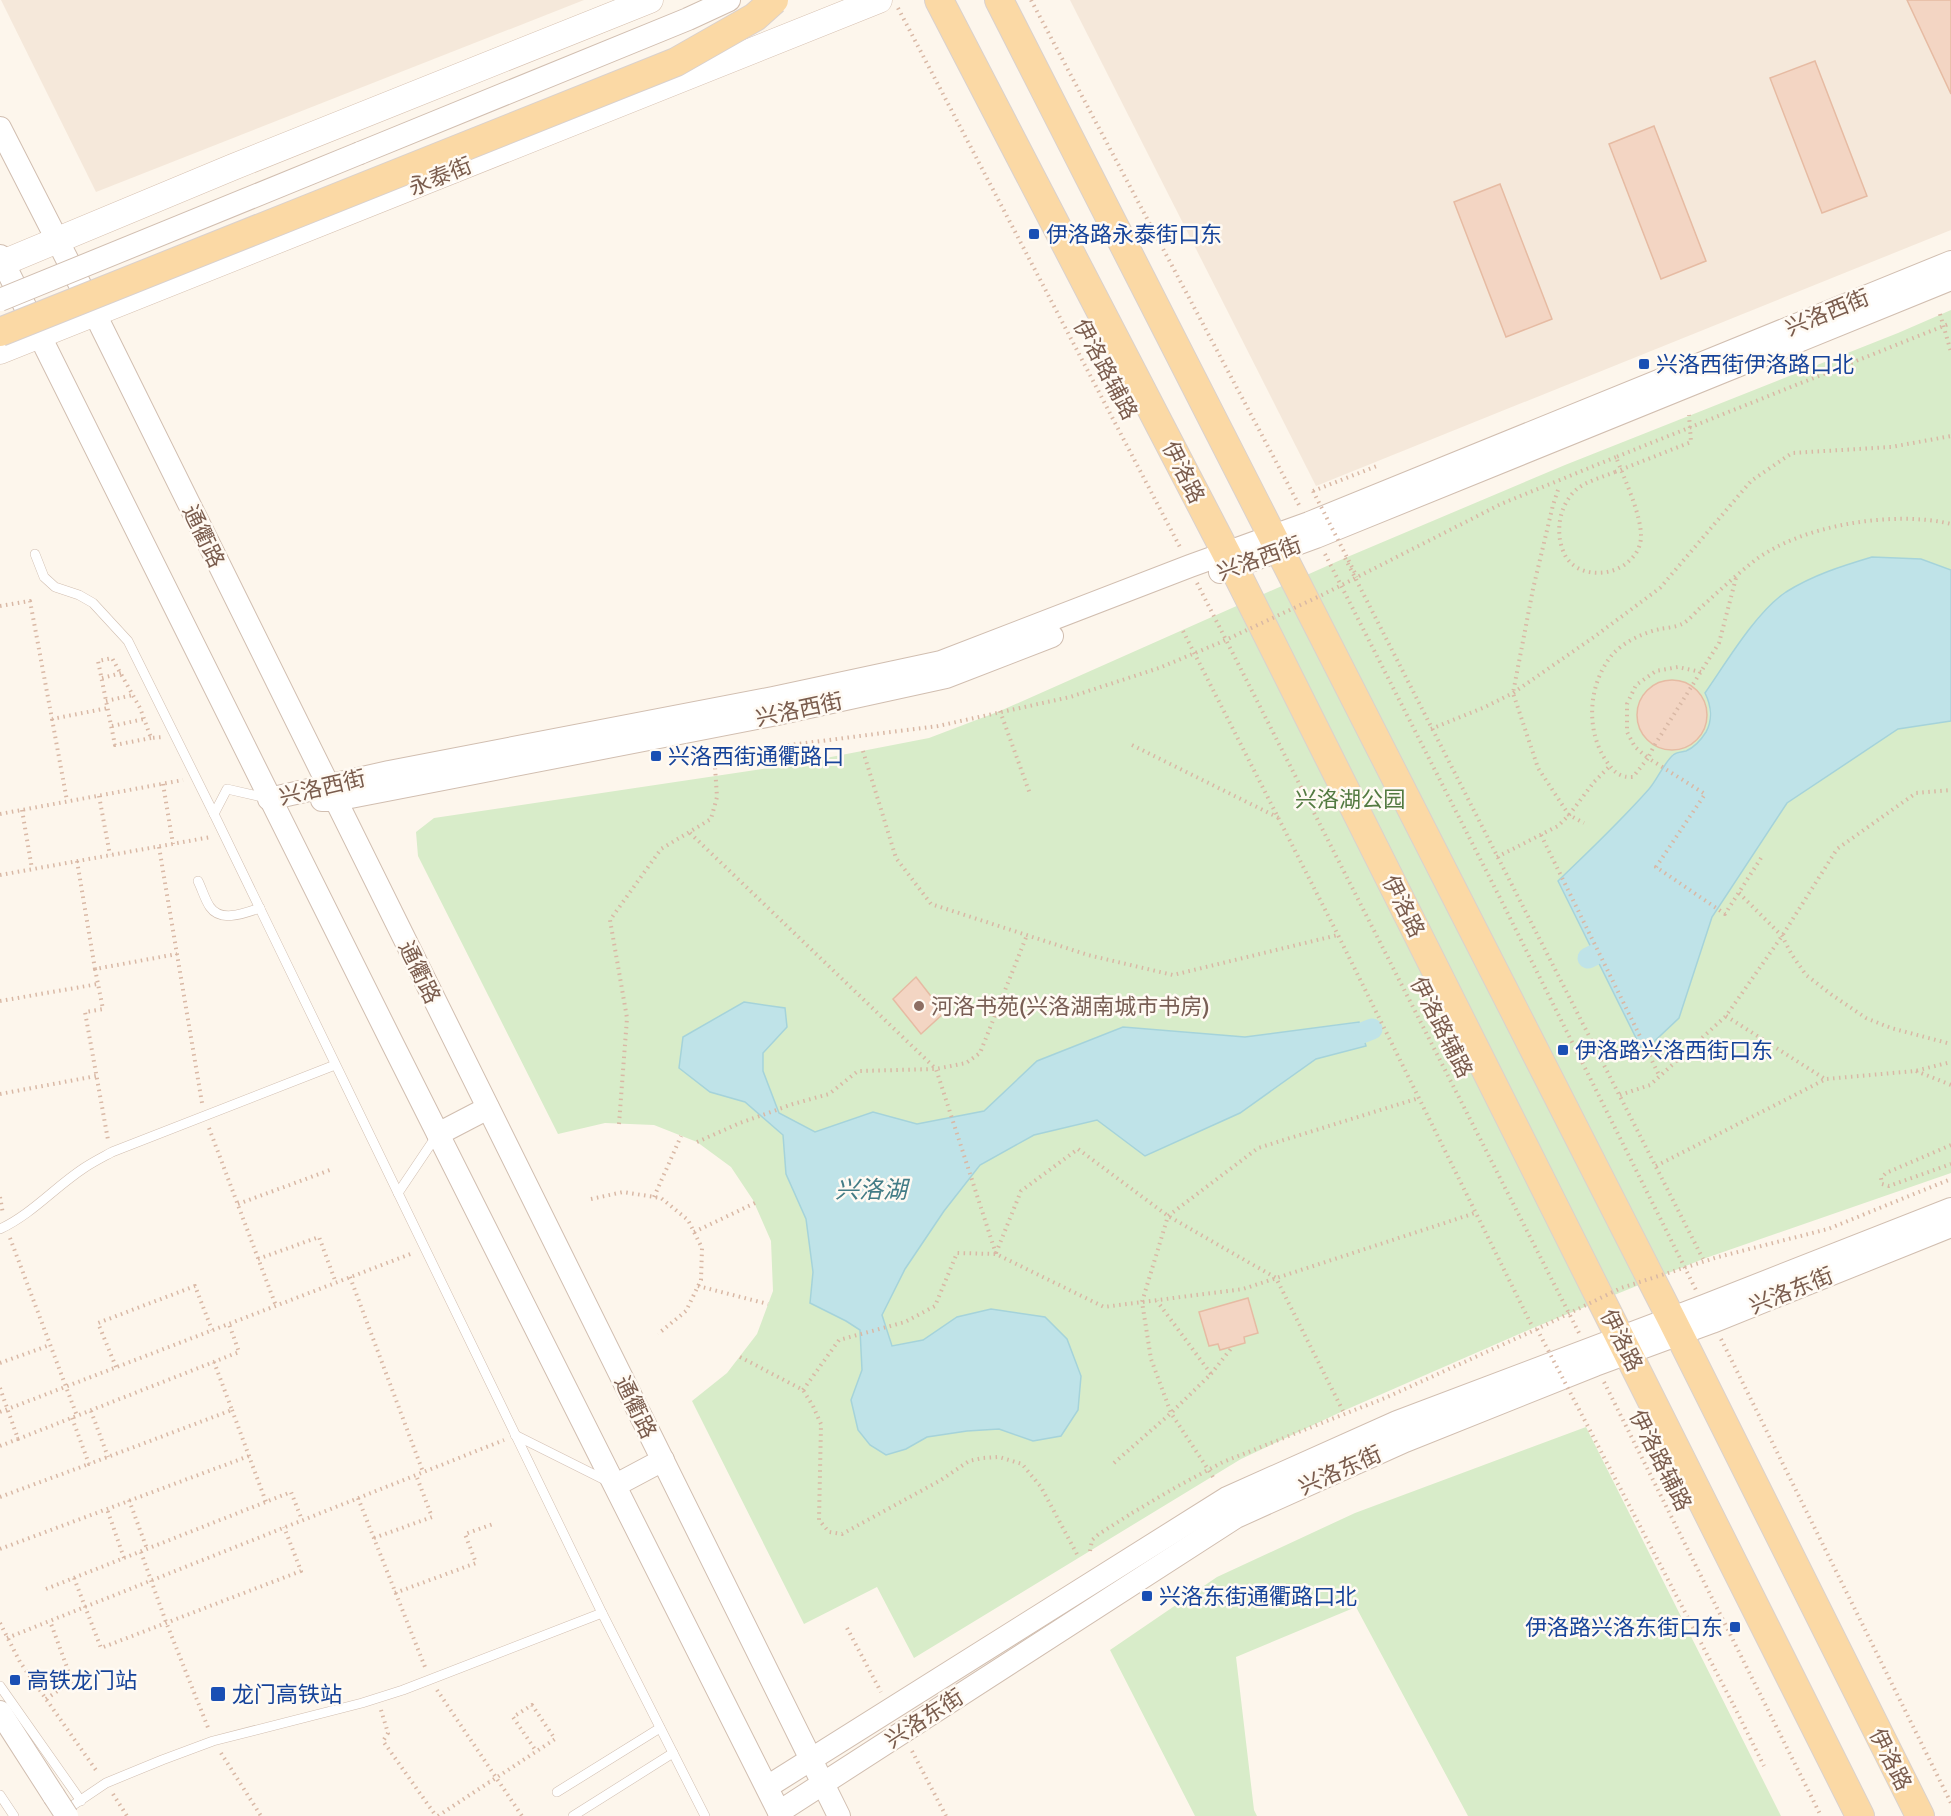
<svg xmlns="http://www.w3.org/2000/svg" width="1951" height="1816" font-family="Signika,'Noto Sans SC',sans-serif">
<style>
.residential{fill:#f5e8da}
.green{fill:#d8ecc9;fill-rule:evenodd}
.water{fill:#bfe3e8;stroke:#a5d3da;stroke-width:1.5}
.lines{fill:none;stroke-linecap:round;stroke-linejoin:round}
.canal{stroke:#bfe3e8;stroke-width:21}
.building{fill:#f3d5c3;stroke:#e6bba3;stroke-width:1.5}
.service-casing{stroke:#d1beb0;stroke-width:10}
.tertiary-casing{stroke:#d1beb0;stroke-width:24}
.secondary-casing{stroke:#d6c0b0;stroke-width:27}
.primary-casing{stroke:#dad1cd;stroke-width:30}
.path{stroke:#d9b8a5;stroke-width:4;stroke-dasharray:1.5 4.5;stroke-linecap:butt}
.service{stroke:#fff;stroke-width:9}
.tertiary{stroke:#fff;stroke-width:22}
.secondary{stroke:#fff;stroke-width:26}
.primary{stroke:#fbd9a5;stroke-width:28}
.tertiary-bridge-casing{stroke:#d1beb0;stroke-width:24;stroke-linecap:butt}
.primary-bridge-casing{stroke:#dad1cd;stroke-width:30;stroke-linecap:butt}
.path-bridge{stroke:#d9b8a5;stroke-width:4;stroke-dasharray:1.5 4.5;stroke-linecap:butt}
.tertiary-bridge{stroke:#fff;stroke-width:22}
.primary-bridge{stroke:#fbd9a5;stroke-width:28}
.transit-dot{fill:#1a4fb4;stroke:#fffaf3;stroke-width:2}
.education-dot{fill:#8d6e63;stroke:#fffaf3;stroke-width:2}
.labels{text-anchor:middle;stroke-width:5;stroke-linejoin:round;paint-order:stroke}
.street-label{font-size:22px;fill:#7a5c4d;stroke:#fffaf3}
.transit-label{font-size:22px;fill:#164399;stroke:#fffaf3;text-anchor:start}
.park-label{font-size:22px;fill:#537a41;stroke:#fffaf3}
.education-label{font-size:22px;fill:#785e54;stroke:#fffaf3;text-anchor:start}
.water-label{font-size:24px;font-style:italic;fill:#437c86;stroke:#fffaf3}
</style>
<rect width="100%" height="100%" fill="#fdf6ec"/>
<!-- residential -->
<g class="residential">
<polygon points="1,0 584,0 96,192"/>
<polygon points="1070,0 1951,0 1951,230 1316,486"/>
</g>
<!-- green -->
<g class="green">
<path d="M1951 310V570L1921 559 1705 693 1709 701 1710 725 1698 744 1687 751 1673 754 1651 786 1608 834 1558 881 1643 1052 1679 1018 1712 917 1787 803 1898 728 1951 721V1173L1703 1259 1533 1328 1343 1411 1241 1459 914 1658 877 1587 804 1624 692 1401 727 1373 757 1334 773 1291 771 1241 753 1200 731 1167 697 1142 654 1125 605 1123 558 1134 418 856 416 832 434 818 795 764 929 738 1000 711 1345 558 1565 465 1898 333ZM744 1002 787 1027 763 1053V1071L779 1113 815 1132 873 1112 917 1124 984 1111 1037 1061 1123 1027 1245 1037 1358 1022 1366 1045 1316 1059 1240 1113 1097 1120 1034 1135 980 1165 944 1211 905 1269 882 1315 892 1346 923 1340 957 1317 1033 1441 999 1429 967 1431 926 1437 906 1449 851 1400 862 1370 860 1330 846 1321 810 1303 813 1272 806 1219 786 1174 783 1135 745 1102Z"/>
<polygon points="1586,1427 1781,1816 1468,1816 1356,1607 1236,1657 1254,1810 1257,1816 1195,1816 1110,1650 1217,1577 1355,1513"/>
</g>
<!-- water -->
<g class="water">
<path d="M1872 557 1921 559 1951 570V721L1898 729 1787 803 1712 917 1679 1018 1643 1052 1558 881C1589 851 1620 822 1649 789 1657 780 1664 763 1673 755 1676 752 1682 752 1686 751 1695 747 1701 740 1706 732 1713 720 1711 705 1705 693 1726 663 1756 612 1786 592 1813 575 1842 566 1872 557Z"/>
<polygon points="744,1002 785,1008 787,1027 763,1053 763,1071 779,1113 815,1132 873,1112 917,1124 984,1111 1037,1061 1123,1027 1245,1037 1359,1022 1366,1046 1316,1059 1240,1113 1145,1156 1097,1120 1034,1135 980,1165 944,1211 905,1269 882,1315 892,1346 923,1340 957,1317 991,1309 1045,1317 1067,1339 1081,1376 1078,1410 1061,1436 1033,1441 999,1429 967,1431 927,1437 906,1449 886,1455 870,1445 858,1430 851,1400 862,1370 860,1330 846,1321 810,1303 813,1272 806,1219 786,1174 783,1135 745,1102 710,1092 679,1068 683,1037"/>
</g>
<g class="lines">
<!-- canal -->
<g class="canal">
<polyline points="1588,958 1594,955"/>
<polyline points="1362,1033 1372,1029"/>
</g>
</g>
<!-- building -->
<g class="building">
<polygon points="1907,0 1951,0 1951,94"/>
<polygon points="1815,61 1867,196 1822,213 1770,78"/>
<polygon points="1654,126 1706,261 1661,279 1609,144"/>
<polygon points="1500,184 1552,319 1506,337 1454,202"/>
<circle cx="1672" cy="715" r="35"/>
<polygon points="916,977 944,1013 921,1034 893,999"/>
<polygon points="1248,1298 1258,1333 1244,1337 1245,1343 1220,1350 1218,1344 1209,1346 1199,1312"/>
</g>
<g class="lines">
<!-- service casing -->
<g class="service-casing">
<g id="service">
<polyline points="35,554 44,577 55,587 79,595 93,603 128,641 214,814"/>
<polyline points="266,798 227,789 214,814 602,1613 705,1816"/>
<path d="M198 881C202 889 205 900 210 907 221 923 245 913 260 908"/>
<polyline points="398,1193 437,1135"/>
<path d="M0 1229C32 1214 55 1187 84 1168 93 1162 103 1157 112 1152L335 1065"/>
<polyline points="515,1435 607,1481"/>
<polyline points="0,1686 81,1801"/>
<polyline points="557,1792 660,1728"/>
<polyline points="0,1795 14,1816"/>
<polyline points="63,1812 106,1783 162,1760 213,1741 362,1703 403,1690 602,1613"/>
<polyline points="573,1816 673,1753"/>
</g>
</g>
<!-- tertiary casing -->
<g class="tertiary-casing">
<g id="tertiary">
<polyline points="0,128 95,314 839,1816"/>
<polyline points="360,153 688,19 729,0"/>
<path d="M0 256C256 778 521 1296 781 1816"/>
<polyline points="1220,572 1316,537 1951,279"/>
<polyline points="269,799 389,772 773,698 941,662 1190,566 1309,523 1951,262"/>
<polyline points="322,800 335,800 777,714 946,677 1052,636"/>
<polyline points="438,1134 488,1108"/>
<polyline points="616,1485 663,1460"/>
<polyline points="0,1712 54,1796"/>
<polyline points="767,1787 1227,1498 1397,1422 1704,1306 1951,1209"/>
<polyline points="779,1812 1236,1517 1405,1441 1595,1365 1712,1322 1951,1226"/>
</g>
</g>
<!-- secondary casing -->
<g class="secondary-casing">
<g id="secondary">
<polyline points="0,264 233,167 650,0"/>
<polyline points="0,351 879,0"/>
</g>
</g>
<!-- primary casing -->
<g class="primary-casing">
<g id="primary">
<polyline points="939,0 1234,568 1860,1816"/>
<polyline points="999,0 1671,1318 1920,1816"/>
</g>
</g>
<!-- path -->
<g class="path">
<polyline points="1031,0 1299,505"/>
<polyline points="898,8 1181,549"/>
<polyline points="1940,314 1951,352"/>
<polyline points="1615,472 1691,442 1689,415"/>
<polyline points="1558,490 1553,505 1533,589 1513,693 1538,768 1569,815 1584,823"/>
<polyline points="1313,491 1377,466"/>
<polyline points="1325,554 1498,894 1696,1290"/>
<polyline points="1345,558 1703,1259"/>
<polyline points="1197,583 1579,1333"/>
<polyline points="0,606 30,601 52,719 108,708"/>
<polyline points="1183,631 1338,935 1533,1328"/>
<polyline points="1701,672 1678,667 1656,671 1636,685 1627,704 1627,732 1635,747 1648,758 1654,746 1719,643 1736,578"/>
<polyline points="102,678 121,673"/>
<polyline points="106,701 133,695"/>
<polyline points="1000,711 1030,794"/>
<polyline points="52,719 67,801"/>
<polyline points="112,726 144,719"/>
<polyline points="1431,729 1485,707 1513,693 1594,637 1660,588 1751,481 1792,453 1891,447 1951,436"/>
<polyline points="151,738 115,745 98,661 112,658 140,708 151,738 162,737"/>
<polyline points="1132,745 1279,818"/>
<polyline points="863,751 896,858 931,904 1088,955 1173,975 1338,935"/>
<polyline points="163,784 173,844"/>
<polyline points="99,796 110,855"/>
<polyline points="22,810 32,869"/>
<polyline points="0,814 183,780"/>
<polyline points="690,833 936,1069 996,1254"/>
<polyline points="1541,835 1660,1077"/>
<polyline points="159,847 202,1103"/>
<polyline points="1497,857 1558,826 1569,815 1594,782 1610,766"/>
<path d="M1761 858 1725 914 1656 867 1705 794 1648 758 1633 777C1620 778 1614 772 1607 762 1585 731 1588 684 1612 655 1623 642 1643 633 1660 629 1666 628 1676 627 1682 624 1688 621 1694 614 1699 609 1717 593 1735 576 1754 561 1801 525 1894 510 1951 524"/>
<polyline points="77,861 95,969 177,954"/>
<polyline points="0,875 211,837"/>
<polyline points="1739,893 1782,936 1792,955 1806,975 1832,995 1866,1018 1891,1028 1951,1044"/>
<polyline points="95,969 103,1009 85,1012 108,1140"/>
<polyline points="0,1001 98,984"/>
<polyline points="1726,1016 1825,1079"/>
<polyline points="1916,1071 1951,1085"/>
<polyline points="0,1094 96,1076"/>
<polyline points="1620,1095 1650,1085 1726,1016 1782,936 1837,849 1916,793 1951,790"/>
<polyline points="619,1124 627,1018 610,920 661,849 711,819 717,797 714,752 782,746"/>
<polyline points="209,1128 276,1306"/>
<polyline points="697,1142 740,1123 793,1104 829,1094 858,1071 936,1069 966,1063 980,1053 1027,935"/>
<polyline points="1951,1145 1886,1173 1881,1178 1882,1184 1889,1186 1951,1164"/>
<polyline points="1656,1166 1826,1079 1915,1071 1951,1062"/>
<polyline points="0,1197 3,1214"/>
<polyline points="654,1197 681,1136"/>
<polyline points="591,1199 623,1192 661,1198 688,1220 702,1248 701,1280 686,1311 658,1334"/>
<polyline points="238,1204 330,1170"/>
<polyline points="694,1232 755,1203"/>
<polyline points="10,1238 77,1416"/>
<polyline points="996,1253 1021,1191 1078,1149 1168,1216 1276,1278 1343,1411"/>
<polyline points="258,1259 319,1237 336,1283"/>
<polyline points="350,1277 423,1472"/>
<polyline points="698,1286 768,1304"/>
<polyline points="1721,1339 1951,1803"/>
<polyline points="740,1357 803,1390 813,1406 821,1424 819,1520 829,1532 842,1534 941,1480 969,1461 983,1458 999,1457 1022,1464 1041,1487 1079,1558"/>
<polyline points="0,1363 50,1345"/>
<polyline points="116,1367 98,1323 195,1286 212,1330"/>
<polyline points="1211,1374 1233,1346"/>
<polyline points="1604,1382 1821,1816"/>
<polyline points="0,1388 18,1439 239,1352 229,1324"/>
<polyline points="803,1390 839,1340 905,1322 935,1306 957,1253 996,1254 1104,1307 1243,1289 1475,1213"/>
<polyline points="232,1410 266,1502"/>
<polyline points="91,1411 108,1457"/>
<polyline points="0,1412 413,1253"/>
<polyline points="72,1418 89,1464 232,1410 214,1362"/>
<polyline points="0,1446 18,1439"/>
<polyline points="1114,1463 1171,1413 1211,1374 1157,1301"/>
<polyline points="1213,1477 1171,1413 1151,1359 1142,1302 1168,1216 1258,1148 1419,1098"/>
<polyline points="0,1497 89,1464"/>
<polyline points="358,1498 425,1667"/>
<polyline points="129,1500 147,1549"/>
<polyline points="374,1538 432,1517 416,1475"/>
<polyline points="0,1549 249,1456"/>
<polyline points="1090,1551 1092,1540 1099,1534 1132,1513"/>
<polyline points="141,1552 166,1622 209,1730"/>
<polyline points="124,1558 291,1492 302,1520"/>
<polyline points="74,1578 101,1648 301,1571 284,1527"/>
<polyline points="46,1589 124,1558 107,1509"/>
<polyline points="395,1593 476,1563 465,1534 493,1524"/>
<polyline points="0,1623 20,1662 98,1773"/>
<polyline points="847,1628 881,1692"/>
<polyline points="7,1638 504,1440"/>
<polyline points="437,1690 522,1816"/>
<polyline points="46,1699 72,1681 50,1621"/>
<polyline points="1734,1706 1764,1766"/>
<polyline points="381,1710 388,1733 383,1741 436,1816"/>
<polyline points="912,1751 946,1816"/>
<polyline points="221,1753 261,1816"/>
<polyline points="113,1794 127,1816"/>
<path d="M438 1816C477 1790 516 1765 555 1739L532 1705 513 1717 536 1751"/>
</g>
<!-- service -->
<use href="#service" class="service"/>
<!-- tertiary -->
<use href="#tertiary" class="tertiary"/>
<!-- secondary -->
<use href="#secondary" class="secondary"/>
<!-- primary -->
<use href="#primary" class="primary"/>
<!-- tertiary-bridge casing -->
<g class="tertiary-bridge-casing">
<g id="tertiary-bridge">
<polyline points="0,300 360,153"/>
<polyline points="54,1796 67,1816"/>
</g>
</g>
<!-- primary-bridge casing -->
<g class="primary-bridge-casing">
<polyline id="primary-bridge" points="0,332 676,62 755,17 774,0"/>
</g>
<!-- path-bridge -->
<g class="path-bridge">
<path d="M1615 472C1603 477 1587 481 1577 489 1558 505 1554 536 1566 557 1579 578 1614 577 1630 560 1637 554 1641 545 1641 536 1641 514 1624 478 1616 457L1951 323"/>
<polyline points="1313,491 1357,577"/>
<polyline points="782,746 938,726 1070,697 1159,668 1219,643 1322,595 1501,504 1616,457"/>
<polyline points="1537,1329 1734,1706"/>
<polyline points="1132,1513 1178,1486 1223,1462 1385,1398 1537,1329 1621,1288 1718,1257 1828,1229 1951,1179"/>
</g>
<!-- tertiary-bridge -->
<use href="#tertiary-bridge" class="tertiary-bridge"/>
<!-- primary-bridge -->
<use href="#primary-bridge" class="primary-bridge"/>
</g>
<!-- markers -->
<g class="transit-dot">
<rect x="1028" y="228" width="12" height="12" rx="3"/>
<rect x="1638" y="358" width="12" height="12" rx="3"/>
<rect x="650" y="750" width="12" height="12" rx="3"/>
<rect x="1557" y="1044" width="12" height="12" rx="3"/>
<rect x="1141" y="1590" width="12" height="12" rx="3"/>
<rect x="1729" y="1621" width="12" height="12" rx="3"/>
<rect x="9" y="1674" width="12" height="12" rx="3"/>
<rect x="210" y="1686" width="16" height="16" rx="3"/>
</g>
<circle class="education-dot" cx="919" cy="1006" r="6"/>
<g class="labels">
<!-- street labels -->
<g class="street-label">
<text transform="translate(440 176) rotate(-22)" y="8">永泰街</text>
<text transform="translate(1827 312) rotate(-22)" y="8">兴洛西街</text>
<text transform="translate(1106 369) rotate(62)" y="8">伊洛路辅路</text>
<text transform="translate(1184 472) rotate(63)" y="8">伊洛路</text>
<text transform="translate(204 536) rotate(64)" y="8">通衢路</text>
<text transform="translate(1259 558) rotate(-20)" y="8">兴洛西街</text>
<text transform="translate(799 709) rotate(-12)" y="8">兴洛西街</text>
<text transform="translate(322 787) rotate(-13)" y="8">兴洛西街</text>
<text transform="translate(1404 906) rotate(63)" y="8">伊洛路</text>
<text transform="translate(420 972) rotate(64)" y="8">通衢路</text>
<text transform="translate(1442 1027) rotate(63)" y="8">伊洛路辅路</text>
<text transform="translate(1791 1290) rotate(-22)" y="8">兴洛东街</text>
<text transform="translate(1622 1340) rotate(63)" y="8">伊洛路</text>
<text transform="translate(636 1407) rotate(64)" y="8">通衢路</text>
<text transform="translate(1661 1460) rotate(63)" y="8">伊洛路辅路</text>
<text transform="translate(1340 1470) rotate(-24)" y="8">兴洛东街</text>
<text transform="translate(924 1718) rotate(-33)" y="8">兴洛东街</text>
<text transform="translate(1891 1759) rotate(63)" y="8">伊洛路</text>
</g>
<!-- transit labels -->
<g class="transit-label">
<text x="1046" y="242">伊洛路永泰街口东</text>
<text x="1656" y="372">兴洛西街伊洛路口北</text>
<text x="668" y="764">兴洛西街通衢路口</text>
<text x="1575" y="1058">伊洛路兴洛西街口东</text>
<text x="1159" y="1604">兴洛东街通衢路口北</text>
<text x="1723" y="1635" text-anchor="end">伊洛路兴洛东街口东</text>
<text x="27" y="1688">高铁龙门站</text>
<text x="232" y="1702">龙门高铁站</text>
</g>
<!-- park labels -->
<g class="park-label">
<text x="1350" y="807">兴洛湖公园</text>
</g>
<!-- education labels -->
<g class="education-label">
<text x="931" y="1014">河洛书苑(兴洛湖南城市书房)</text>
</g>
<!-- water labels -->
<g class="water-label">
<text x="871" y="1198">兴洛湖</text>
</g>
</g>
</svg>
